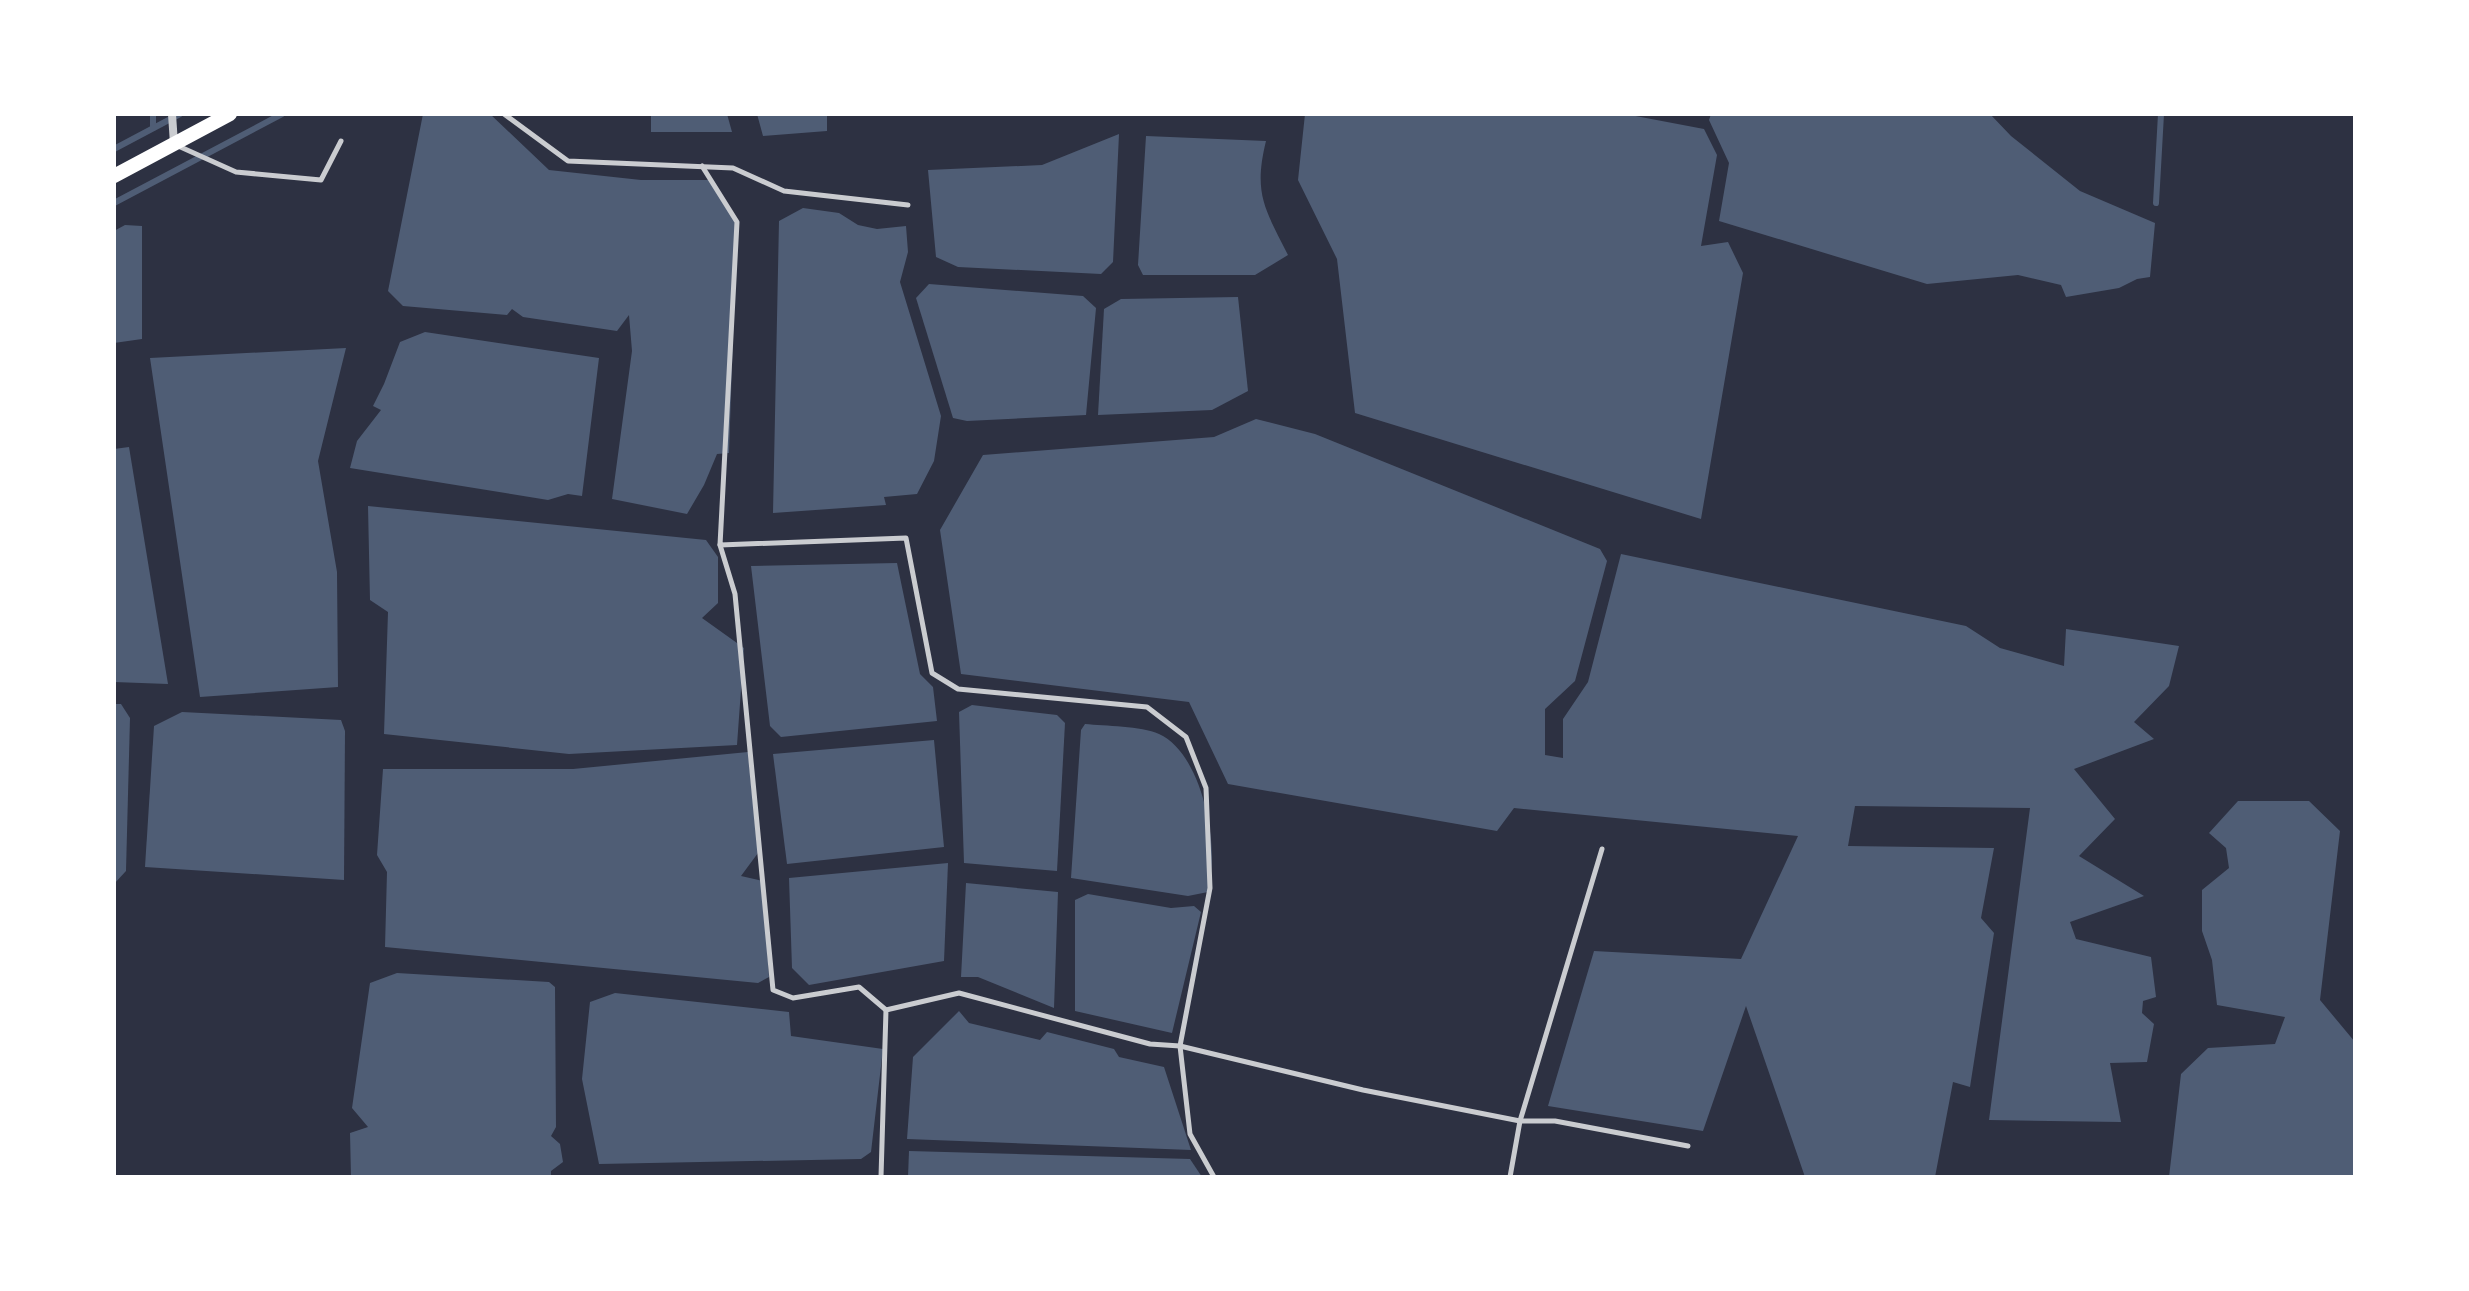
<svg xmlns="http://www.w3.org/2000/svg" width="2469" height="1291" font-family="'PT Sans',sans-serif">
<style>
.water{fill:#4f5d75}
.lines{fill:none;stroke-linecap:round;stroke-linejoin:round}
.stream{stroke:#4f5d75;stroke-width:6}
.service{stroke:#caccd0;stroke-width:5}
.minor{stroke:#caccd0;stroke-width:8}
.secondary{stroke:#fff;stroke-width:14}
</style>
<rect width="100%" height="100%" fill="#2d3142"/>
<!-- water -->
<g class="water">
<polygon points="423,114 490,114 549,170 641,180 712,180 737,219 729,453 717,454 704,485 687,514 612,499 632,351 629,315 617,331 523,317 512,309 507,315 403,306 388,291"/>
<polygon points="651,114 727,114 732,132 651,132"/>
<polygon points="757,114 827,114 827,131 763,136"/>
<polygon points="1305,114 1625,114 1704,129 1717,155 1701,246 1728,242 1743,273 1701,519 1355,413 1337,259 1298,180"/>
<polygon points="1711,114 1990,114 2011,136 2080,191 2155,223 2150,277 2137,279 2119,288 2066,297 2061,285 2018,275 1927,284 1719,221 1729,163 1709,120"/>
<polygon points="1119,134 1113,262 1101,274 958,267 936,257 928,170 1042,165"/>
<path d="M1146 136 1266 141C1253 194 1265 209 1288 255L1255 275H1143L1138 265Z"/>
<polygon points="803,208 839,213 858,225 877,229 906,226 908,252 900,282 941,416 934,461 917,494 884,497 886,505 773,513 779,221"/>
<polygon points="125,225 142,226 142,339 114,343 114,231"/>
<polygon points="929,284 1083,296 1096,308 1086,415 967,421 953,418 916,298"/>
<polygon points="1238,297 1248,391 1212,410 1098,415 1104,309 1121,299"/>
<polygon points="425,332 599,358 582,496 568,494 548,500 350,468 357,441 381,410 373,406 384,384 400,342"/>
<polygon points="346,348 318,461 337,572 338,687 200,697 150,358"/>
<polygon points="1256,419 1315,434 1600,549 1607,561 1575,681 1545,709 1545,755 1563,758 1563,719 1588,682 1621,554 1966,626 2000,648 2064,666 2066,629 2179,646 2169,686 2134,722 2154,739 2074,769 2115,819 2079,856 2144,896 2070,922 2076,939 2151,957 2156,997 2143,1001 2142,1013 2154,1024 2147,1062 2110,1063 2121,1122 1989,1120 2030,808 1855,806 1848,846 1994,848 1981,918 1994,933 1970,1087 1953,1082 1935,1177 1805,1177 1746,1006 1703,1131 1548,1106 1594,951 1741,959 1798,836 1514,808 1497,831 1228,784 1189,702 961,674 940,530 983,455 1214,437"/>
<polygon points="129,447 168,684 114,682 114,449"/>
<polygon points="368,506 706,540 718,557 718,603 702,618 744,648 737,745 569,754 384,734 388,612 370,600"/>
<polygon points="897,563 920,674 933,687 937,721 781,737 770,726 751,566"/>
<polygon points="114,704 121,704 130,718 126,871 114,884"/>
<polygon points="972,705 1057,715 1065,723 1057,871 964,863 959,712"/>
<polygon points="182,712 341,720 345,731 344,880 145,867 154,726"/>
<path d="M1085 724C1105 726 1141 726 1159 734 1197 751 1213 822 1212 861 1212 871 1209 881 1208 892L1188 896 1071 878 1081 730Z"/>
<polygon points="934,740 944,847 787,864 773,754"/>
<polygon points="748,752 758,853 741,876 763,881 769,977 758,983 385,947 387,872 377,855 383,769 573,769"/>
<polygon points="2238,801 2309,801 2340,831 2320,1000 2355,1042 2355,1177 2169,1177 2181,1074 2208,1048 2275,1044 2285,1017 2217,1005 2212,960 2202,931 2202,890 2229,868 2226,848 2209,833"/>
<polygon points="948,863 944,961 809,985 792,968 789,878"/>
<polygon points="966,883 1058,892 1054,1008 978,977 961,977"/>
<polygon points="1088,894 1171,908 1194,906 1201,912 1172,1033 1075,1011 1075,900"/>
<polygon points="397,973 549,982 555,987 556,1127 551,1136 560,1144 563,1162 551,1171 551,1177 351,1177 350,1133 368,1127 352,1108 370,983"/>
<polygon points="615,993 789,1012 791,1036 883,1049 871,1152 861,1159 599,1164 582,1079 590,1002"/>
<polygon points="959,1011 969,1023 1040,1040 1047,1032 1114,1049 1119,1057 1164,1067 1191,1150 907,1139 913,1057"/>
<polygon points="909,1151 1190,1159 1202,1177 908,1177"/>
</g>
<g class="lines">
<!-- stream -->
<g class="stream">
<polyline points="153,114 153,128"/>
<polyline points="114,149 180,114"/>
<polyline points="114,203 282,114"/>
<polyline points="2156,203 2161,114"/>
</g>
<!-- service -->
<g class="service">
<polyline points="504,114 568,161 733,168 784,191 908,205"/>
<polyline points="176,145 236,172 321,180 341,141"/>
<polyline points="702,166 737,222 720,545 906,538 932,673 958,689 1147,707 1186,737 1206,788 1210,888 1180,1046 1190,1134 1214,1177"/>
<polyline points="720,545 735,594 773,990 793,998 859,987 886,1010"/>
<polyline points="881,1177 886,1010 959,993 1150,1044 1180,1046 1363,1090 1520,1121 1555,1121 1688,1146"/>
<polyline points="1510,1177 1520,1121 1602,849"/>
</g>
<!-- minor -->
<polyline class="minor" points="172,114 174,144"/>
<!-- secondary -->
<polyline class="secondary" points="114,176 230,114"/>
</g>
<!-- border -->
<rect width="2469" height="1291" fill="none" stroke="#ffffff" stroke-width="232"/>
</svg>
